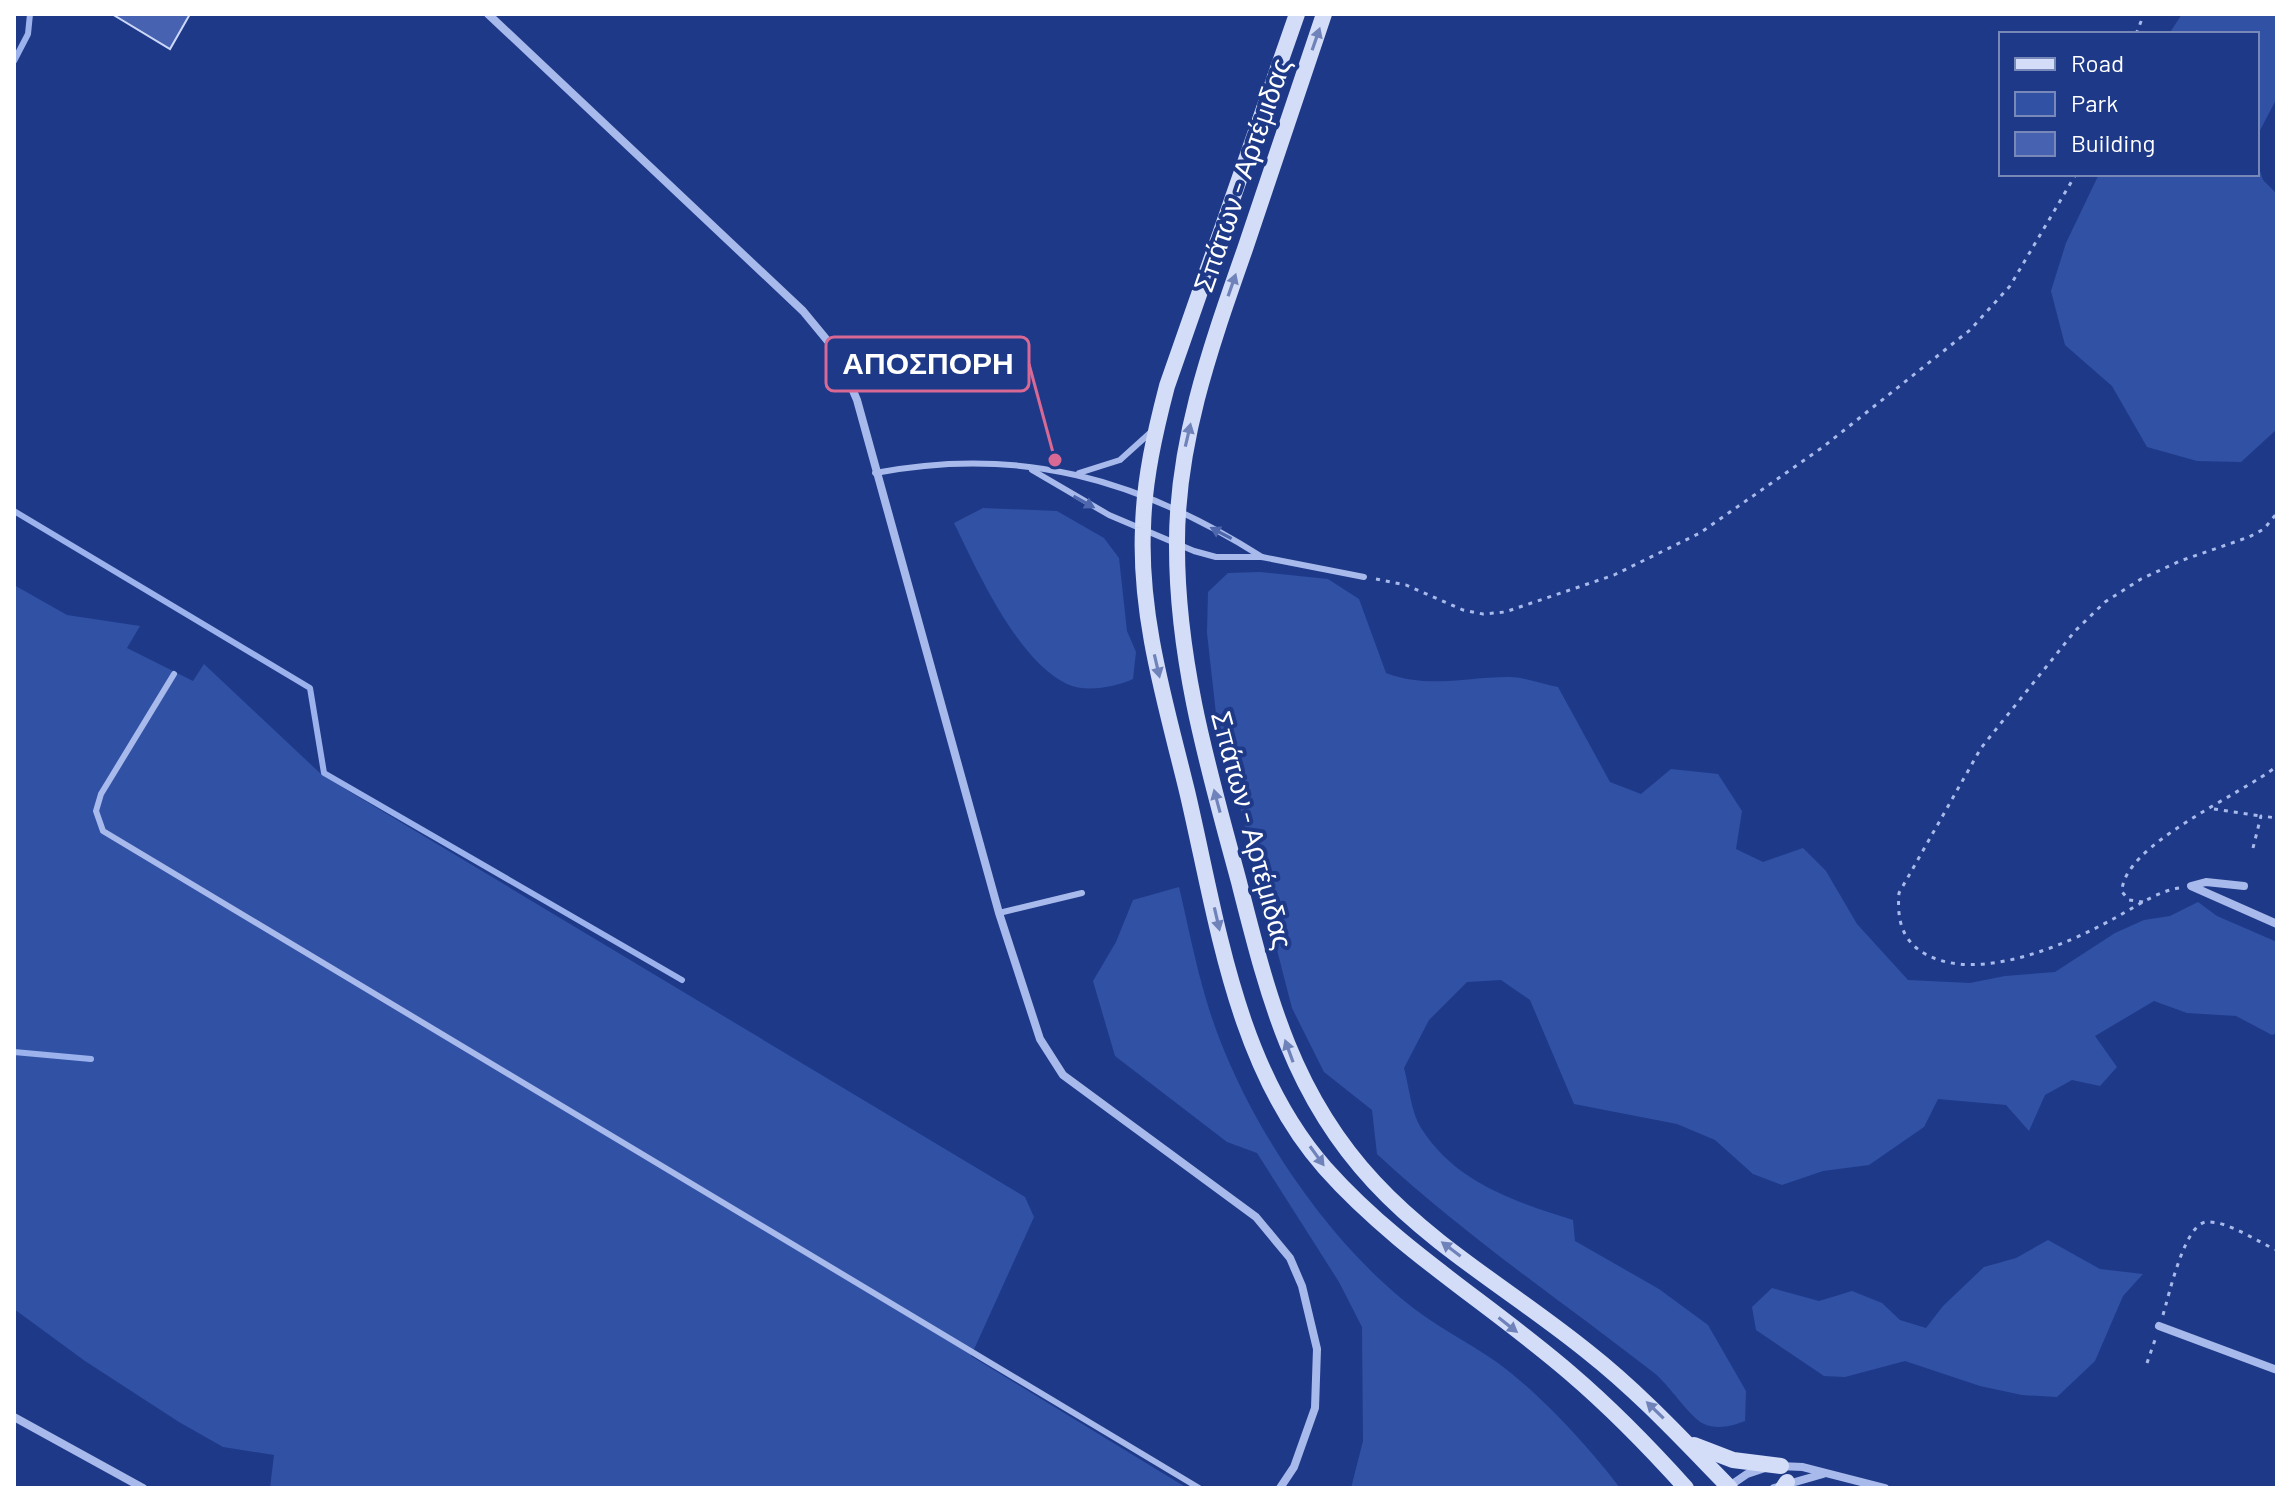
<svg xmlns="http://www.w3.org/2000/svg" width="2291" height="1502" font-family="Barlow,sans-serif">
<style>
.green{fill:#3151a5}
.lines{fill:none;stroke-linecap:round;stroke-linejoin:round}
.stream{stroke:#9bb2ed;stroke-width:6}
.building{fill:#4662b1;stroke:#ccd8f8;stroke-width:2}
.path{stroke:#a8baeb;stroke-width:3;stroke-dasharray:4 6;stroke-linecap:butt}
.service{stroke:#a8baeb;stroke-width:6}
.minor{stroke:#a8baeb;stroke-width:8}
.secondary{stroke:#d3ddf8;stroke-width:16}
.oneway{fill:#6f83ba}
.oneway2{fill:#4e66ab}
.labels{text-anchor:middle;stroke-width:8;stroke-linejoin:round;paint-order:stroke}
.street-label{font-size:28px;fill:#fff;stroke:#1e3988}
.leader{fill:none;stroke:#d76994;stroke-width:3}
.callout-dot{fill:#d76994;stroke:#1e3988;stroke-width:3}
.callout{fill:#1e3988;stroke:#d76994;stroke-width:3}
.callout-label{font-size:30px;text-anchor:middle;font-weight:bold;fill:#fff}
</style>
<rect width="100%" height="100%" fill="#1e3988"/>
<!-- green -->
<g class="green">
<polygon points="2182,14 2277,14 2277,98 2257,136 2257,34 2169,34"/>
<polygon points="2257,162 2263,180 2277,194 2277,429 2241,462 2197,461 2147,447 2112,386 2065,345 2051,291 2066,243 2099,174 2257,174"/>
<path d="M983 508 1057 511 1104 538 1119 558 1127 631 1136 652 1133 679C1115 687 1086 693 1067 684 1017 660 978 572 954 523Z"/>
<path d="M1260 572 1328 579 1359 599 1386 673C1428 689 1465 677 1509 677 1524 677 1542 684 1558 687L1610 782 1641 794 1671 769 1718 774 1742 811 1736 849 1763 862 1803 848 1826 871 1857 924 1908 980 1970 983 2005 976 2055 972 2115 933 2144 920 2170 916 2198 902 2217 916 2277 942V1033L2272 1035 2236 1016 2187 1013 2154 1001 2095 1036 2117 1067 2100 1086 2072 1080 2045 1095 2029 1131 2006 1105 1938 1099 1924 1127 1869 1165 1823 1171 1782 1185 1753 1174 1715 1140 1677 1124 1574 1104 1530 1000 1501 980 1467 982 1429 1020 1404 1068C1409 1086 1411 1112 1421 1128 1456 1183 1514 1201 1573 1220L1575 1241 1659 1289 1708 1325 1746 1391 1745 1421C1732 1426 1718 1430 1704 1424 1689 1417 1669 1384 1653 1372 1560 1300 1463 1234 1377 1154L1372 1110 1324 1072 1292 1008 1216 714 1207 633 1208 592 1228 573Z"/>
<polygon points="14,585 67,615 140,626 127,648 193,681 204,664 322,775 1025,1197 1034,1217 971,1356 1187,1488 270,1488 274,1455 223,1447 179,1422 85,1361 14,1309"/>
<path d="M1179 887C1188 925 1195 962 1206 999 1237 1106 1317 1229 1402 1299 1431 1324 1467 1341 1498 1363 1540 1394 1589 1447 1620 1488H1351L1363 1441 1362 1327 1339 1282 1257 1153 1227 1142 1115 1056 1093 981 1116 942 1133 900Z"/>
<polygon points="2048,1240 2100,1269 2143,1274 2123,1296 2095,1361 2057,1397 2022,1395 1980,1386 1905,1361 1845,1377 1824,1376 1756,1330 1752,1307 1772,1288 1819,1301 1852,1291 1882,1303 1900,1320 1926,1328 1943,1306 1984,1267 2016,1258"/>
</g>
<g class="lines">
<!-- stream -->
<g class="stream">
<polyline points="14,61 28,34 30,14"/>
<polyline points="14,511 310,688 324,773 682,980"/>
<polyline points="14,1052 91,1059"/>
</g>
</g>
<!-- building -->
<polygon class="building" points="112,14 190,14 170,49"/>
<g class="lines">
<!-- path -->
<g class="path">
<polyline points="2136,34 2144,14"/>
<polyline points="1376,579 1406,585 1463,610 1483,614 1505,612 1614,575 1700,533 1823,447 1970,330 2010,286 2076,174"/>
<polyline points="2214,809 2261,816"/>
<polyline points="2253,848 2261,816 2277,818"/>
<path d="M2179 888C2155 892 2134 908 2113 919 2064 946 1979 982 1927 955 1901 941 1897 919 1899 893L1981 748 2075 631 2105 602 2141 579 2180 561 2249 537 2264 529 2277 513"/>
<path d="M2143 902 2129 900 2122 892C2122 845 2241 795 2277 766"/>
<path d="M2163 1315C2169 1295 2185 1222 2207 1222 2229 1221 2257 1242 2277 1250"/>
<polyline points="2147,1363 2156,1337"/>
</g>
<!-- service -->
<g class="service">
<polyline points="1032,470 1109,515 1194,551 1216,557 1262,557 1364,577"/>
<path d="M875 473C1020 445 1139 479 1262 557"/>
<polyline points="1079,473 1120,460 1151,432"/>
<polyline points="174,674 101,794 96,811 103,831 1199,1488"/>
<polyline points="999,913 1082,893"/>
</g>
<!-- minor -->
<g class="minor">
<polyline points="488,14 803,311 836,351 857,400 999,913 1040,1039 1063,1075 1256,1217 1290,1258 1302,1286 1317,1349 1315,1408 1294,1467 1280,1488"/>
<polyline points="2244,886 2206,882 2191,886 2277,924"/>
<polyline points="2159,1326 2277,1370"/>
<polyline points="14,1417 143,1488"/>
<polyline points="1779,1466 1803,1467 1885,1488"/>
<polyline points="1728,1487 1747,1474 1765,1468"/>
<polyline points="1774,1488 1823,1474"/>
</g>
<!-- secondary -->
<g class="secondary">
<path d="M1297 14 1167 386C1155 432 1144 480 1143 528 1139 617 1166 705 1187 791 1217 918 1235 1066 1325 1168 1397 1249 1489 1303 1570 1373 1611 1408 1650 1448 1686 1488"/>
<path d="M1324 14C1298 92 1271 171 1245 249 1211 346 1176 443 1177 547 1177 663 1209 771 1239 882 1268 996 1292 1094 1374 1182 1436 1249 1518 1295 1588 1352 1640 1393 1684 1441 1730 1488"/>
<polyline points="1694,1445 1733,1460 1781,1466"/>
<polyline points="1783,1488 1787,1482"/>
</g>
</g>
<!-- one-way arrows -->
<defs><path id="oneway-solid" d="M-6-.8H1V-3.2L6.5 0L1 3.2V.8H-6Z" transform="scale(2)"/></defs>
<g class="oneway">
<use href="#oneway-solid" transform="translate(1316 39) rotate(-71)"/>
<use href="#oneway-solid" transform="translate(1232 285) rotate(-71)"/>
<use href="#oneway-solid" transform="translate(1188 435) rotate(-77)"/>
<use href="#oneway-solid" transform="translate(1157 666) rotate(77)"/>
<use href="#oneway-solid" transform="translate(1217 801) rotate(-105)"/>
<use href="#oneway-solid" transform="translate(1217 919) rotate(77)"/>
<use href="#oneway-solid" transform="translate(1289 1051) rotate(-110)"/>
<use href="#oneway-solid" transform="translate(1317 1156) rotate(54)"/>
<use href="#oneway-solid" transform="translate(1451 1249) rotate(-143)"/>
<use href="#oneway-solid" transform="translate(1508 1325) rotate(38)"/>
<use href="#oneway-solid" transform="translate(1655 1410) rotate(-136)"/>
</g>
<g class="oneway2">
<use href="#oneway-solid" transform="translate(1084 502) rotate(29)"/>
<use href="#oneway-solid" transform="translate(1221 533) rotate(-152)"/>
</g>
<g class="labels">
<!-- street labels -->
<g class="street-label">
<text transform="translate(1242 175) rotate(-71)" y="10">Σπάτων - Αρτέμιδας</text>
<text transform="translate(1252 830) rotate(75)" y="10">Σπάτων - Αρτέμιδας</text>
</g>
</g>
<!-- callouts -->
<path class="leader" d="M1055 460L1029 364"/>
<circle class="callout-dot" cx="1055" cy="460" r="8"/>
<rect class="callout" x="826" y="337" width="203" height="54" rx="8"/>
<g class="callout-label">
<text x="928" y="374">ΑΠΟΣΠΟΡΗ</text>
</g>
<!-- border -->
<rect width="2291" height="1502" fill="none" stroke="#ffffff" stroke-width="32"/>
<!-- legend -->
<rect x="1999" y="32" width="260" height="144" fill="#1e3988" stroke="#7888b8" stroke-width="2"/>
<rect x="2015" y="58" width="40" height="12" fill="#d3ddf8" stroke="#7888b8" stroke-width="2"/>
<text x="2071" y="72" font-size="24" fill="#ffffff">Road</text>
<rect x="2015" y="92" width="40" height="24" fill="#3151a5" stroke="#7888b8" stroke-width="2"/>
<text x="2071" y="112" font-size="24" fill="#ffffff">Park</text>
<rect x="2015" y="132" width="40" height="24" fill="#4662b1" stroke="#7888b8" stroke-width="2"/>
<text x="2071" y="152" font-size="24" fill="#ffffff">Building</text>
</svg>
